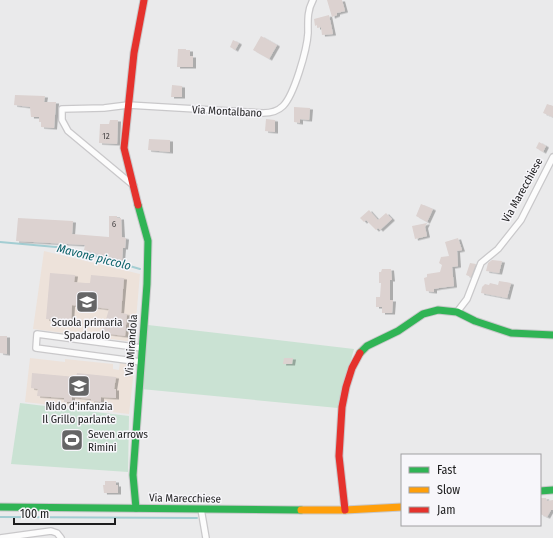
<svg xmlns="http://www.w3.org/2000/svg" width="553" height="538" font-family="'Fira Sans Condensed',sans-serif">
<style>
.education{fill:#ede2da}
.green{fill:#cae2d3}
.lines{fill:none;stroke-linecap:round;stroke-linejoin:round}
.stream{stroke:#a3cdd2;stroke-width:2}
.building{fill:#dcd2d0;filter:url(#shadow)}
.street-casing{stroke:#c9c8ca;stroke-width:8}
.fast-casing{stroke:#c9c8ca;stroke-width:9}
.slow-casing{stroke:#c9c8ca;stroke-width:9}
.jam-casing{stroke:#c9c8ca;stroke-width:9}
.street{stroke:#fcfcfc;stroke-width:5.5}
.fast{stroke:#30b455;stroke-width:7}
.slow{stroke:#ff9f0a;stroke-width:7}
.jam{stroke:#e5322d;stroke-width:7}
.labels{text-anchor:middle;stroke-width:3;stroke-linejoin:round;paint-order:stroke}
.number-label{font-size:9px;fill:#4e4b4c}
.street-label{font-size:11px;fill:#1d1d1e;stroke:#f7f6fa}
.poi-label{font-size:11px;fill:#1d1d1e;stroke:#f7f6fa}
.water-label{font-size:12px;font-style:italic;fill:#0b6269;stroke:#f7f6fa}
</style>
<defs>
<filter id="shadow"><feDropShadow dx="3" dy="1.5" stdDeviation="0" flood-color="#0004"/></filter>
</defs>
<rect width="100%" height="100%" fill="#eaeaeb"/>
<!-- education -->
<g class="education">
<polygon points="44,251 140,274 134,342 33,329"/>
<polygon points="30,358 65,362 65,359 113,364 113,369 119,370 120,362 130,363 133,365 134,370 129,414 25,402"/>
</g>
<!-- green -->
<g class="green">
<polygon points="148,325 354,349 338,408 141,389"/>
<polygon points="20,403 129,416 128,472 11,464"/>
</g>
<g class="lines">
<!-- stream -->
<g class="stream">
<polyline points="0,242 67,248 140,269"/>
<polyline points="0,517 197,518"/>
</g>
</g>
<!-- building -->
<g class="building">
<polygon points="327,0 342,0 345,11 337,13 337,15 332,17"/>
<polygon points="329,15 333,34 322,35 321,27 317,28 317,25 315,26 314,19"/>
<polygon points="261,36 277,45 269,59 253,50"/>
<polygon points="233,40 239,43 235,50 230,47"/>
<polygon points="178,49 186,49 186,50 190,50 190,56 193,56 193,67 177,67"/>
<polygon points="172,85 182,86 182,97 171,97"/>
<polygon points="15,95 45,96 44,102 56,102 54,128 41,127 41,122 39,122 39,117 31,117 30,107 14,105"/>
<polygon points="547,104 553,106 553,117 543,113"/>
<polygon points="294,107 310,108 309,120 300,119 300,123 294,122"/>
<polygon points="266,119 275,120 275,132 265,131"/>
<polygon points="110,120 118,120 117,144 99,143 100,124 109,124"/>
<polygon points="149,139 170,140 170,152 148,150"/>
<polygon points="539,142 546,146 543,152 536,148"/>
<polygon points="421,204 433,209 427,222 416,216"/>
<polygon points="369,210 378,220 386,213 392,219 380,230 378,228 376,230 366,220 364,222 360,218"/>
<polygon points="109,216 117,216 117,218 121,218 122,237 126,238 125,248 123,248 122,260 84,250 85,245 16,241 18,218 73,221 72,234 109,237"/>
<polygon points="427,223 425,227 427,236 415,239 412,226"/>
<polygon points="458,238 462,250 457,251 458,266 452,267 454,286 439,288 434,289 434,292 426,291 424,278 427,277 427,274 440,272 442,265 439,263 441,257 449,256 445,242"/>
<polygon points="492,260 502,261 499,273 486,271 488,263"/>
<polygon points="470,263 476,264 471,277 466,275"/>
<polygon points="382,269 391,269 392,280 390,280 390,300 393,300 392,313 382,313 382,307 376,307 376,297 380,297 381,283 379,283 379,272 381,272"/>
<polygon points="50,273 75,275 74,282 86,283 90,283 91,275 124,278 121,313 127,314 125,336 102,333 109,309 94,307 95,300 83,299 82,306 72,305 71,321 46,319"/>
<polygon points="499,281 511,283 507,298 481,293 482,287 485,284 489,285 490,283 498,285"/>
<polygon points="0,336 7,336 7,354 0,353"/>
<polygon points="284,358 293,358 292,364 283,364"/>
<polygon points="32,373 76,377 77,373 116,377 114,389 116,389 116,398 101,397 101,402 91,401 91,399 72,397 72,402 64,402 64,398 37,396 38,389 31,388"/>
<polygon points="105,481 116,481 116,485 118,485 118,493 104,493 103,485 105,485"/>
<polygon points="540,498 546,498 547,501 553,500 553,510 551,510 547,517 540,514"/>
</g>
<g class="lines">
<!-- street casing -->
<g class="street-casing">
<g id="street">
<path d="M134 186 68 131 62 120V109L104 108 128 105 263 113C270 113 277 112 283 106 294 95 307 50 308 33 308 21 307 11 313 0"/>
<polyline points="457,312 467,299 481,263 498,249 521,220 553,157"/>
<polyline points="141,362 36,348 37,334 142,348"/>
<polyline points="201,509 206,538"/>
<polyline points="0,538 51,531 57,533 61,538"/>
</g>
</g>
<!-- fast casing -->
<g class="fast-casing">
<g id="fast">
<polyline points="360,353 367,346 398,331 423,314 438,310 457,312 475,321 511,333 553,335"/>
<polyline points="540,491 553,490"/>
<polyline points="0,507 301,510"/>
<polyline points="136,508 133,475 147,284 148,241 138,205"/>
</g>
</g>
<!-- slow casing -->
<g class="slow-casing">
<polyline id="slow" points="301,510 345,510 402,507"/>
</g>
<!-- jam casing -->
<g class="jam-casing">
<g id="jam">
<polyline points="138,205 124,148 134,53 144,0"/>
<polyline points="345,510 339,456 342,407 346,387 352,368 360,353"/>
</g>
</g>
<!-- street -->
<use href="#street" class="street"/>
<!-- fast -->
<use href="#fast" class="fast"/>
<!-- slow -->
<use href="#slow" class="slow"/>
<!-- jam -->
<use href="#jam" class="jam"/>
</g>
<!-- icons -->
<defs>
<g id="school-square" transform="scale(1.15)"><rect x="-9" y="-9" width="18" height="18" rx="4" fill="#656566" stroke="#f7f6fa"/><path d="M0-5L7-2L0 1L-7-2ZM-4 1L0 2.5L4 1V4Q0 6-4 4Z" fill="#fff"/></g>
<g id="stadium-square" transform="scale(1.15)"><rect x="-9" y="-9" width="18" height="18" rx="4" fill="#656566" stroke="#f7f6fa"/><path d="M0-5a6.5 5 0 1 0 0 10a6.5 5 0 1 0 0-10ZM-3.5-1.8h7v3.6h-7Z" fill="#fff"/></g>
</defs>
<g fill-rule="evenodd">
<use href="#school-square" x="87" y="302"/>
<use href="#school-square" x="79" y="386"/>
<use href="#stadium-square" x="72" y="440"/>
</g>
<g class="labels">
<!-- number labels -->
<g class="number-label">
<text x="106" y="139">12</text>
<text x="114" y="227">6</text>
</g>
<!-- street labels -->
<g class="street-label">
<text transform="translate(227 111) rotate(3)" y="4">Via Montalbano</text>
<text transform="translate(522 190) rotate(-61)" y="4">Via Marecchiese</text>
<text transform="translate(131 345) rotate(-86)" y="4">Via Mirandola</text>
<text transform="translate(185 498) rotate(1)" y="4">Via Marecchiese</text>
</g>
<!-- poi labels -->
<g class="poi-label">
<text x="87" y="326">Scuola primaria<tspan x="87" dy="13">Spadarolo</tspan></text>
<text x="79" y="410">Nido d'infanzia<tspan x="79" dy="13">Il Grillo parlante</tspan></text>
<text x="88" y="438" text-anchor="start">Seven arrows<tspan x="88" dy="13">Rimini</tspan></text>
</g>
<!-- water labels -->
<g class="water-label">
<text transform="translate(94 257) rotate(14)" y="4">Mavone piccolo</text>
</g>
</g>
<!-- legend -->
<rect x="401" y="454" width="140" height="72" fill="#f7f6fa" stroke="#a09fa2"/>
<rect x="409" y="467" width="20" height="6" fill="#30b455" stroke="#a09fa2"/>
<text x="437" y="474" font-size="12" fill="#1d1d1e">Fast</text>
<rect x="409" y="487" width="20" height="6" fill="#ff9f0a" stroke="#a09fa2"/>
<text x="437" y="494" font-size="12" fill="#1d1d1e">Slow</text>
<rect x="409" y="507" width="20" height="6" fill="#e5322d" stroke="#a09fa2"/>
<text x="437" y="514" font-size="12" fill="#1d1d1e">Jam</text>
<!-- scale -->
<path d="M14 518v6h101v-6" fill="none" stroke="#1d1d1e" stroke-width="2"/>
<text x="20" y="518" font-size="12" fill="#1d1d1e" stroke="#f7f6fa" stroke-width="3" paint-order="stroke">100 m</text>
</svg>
